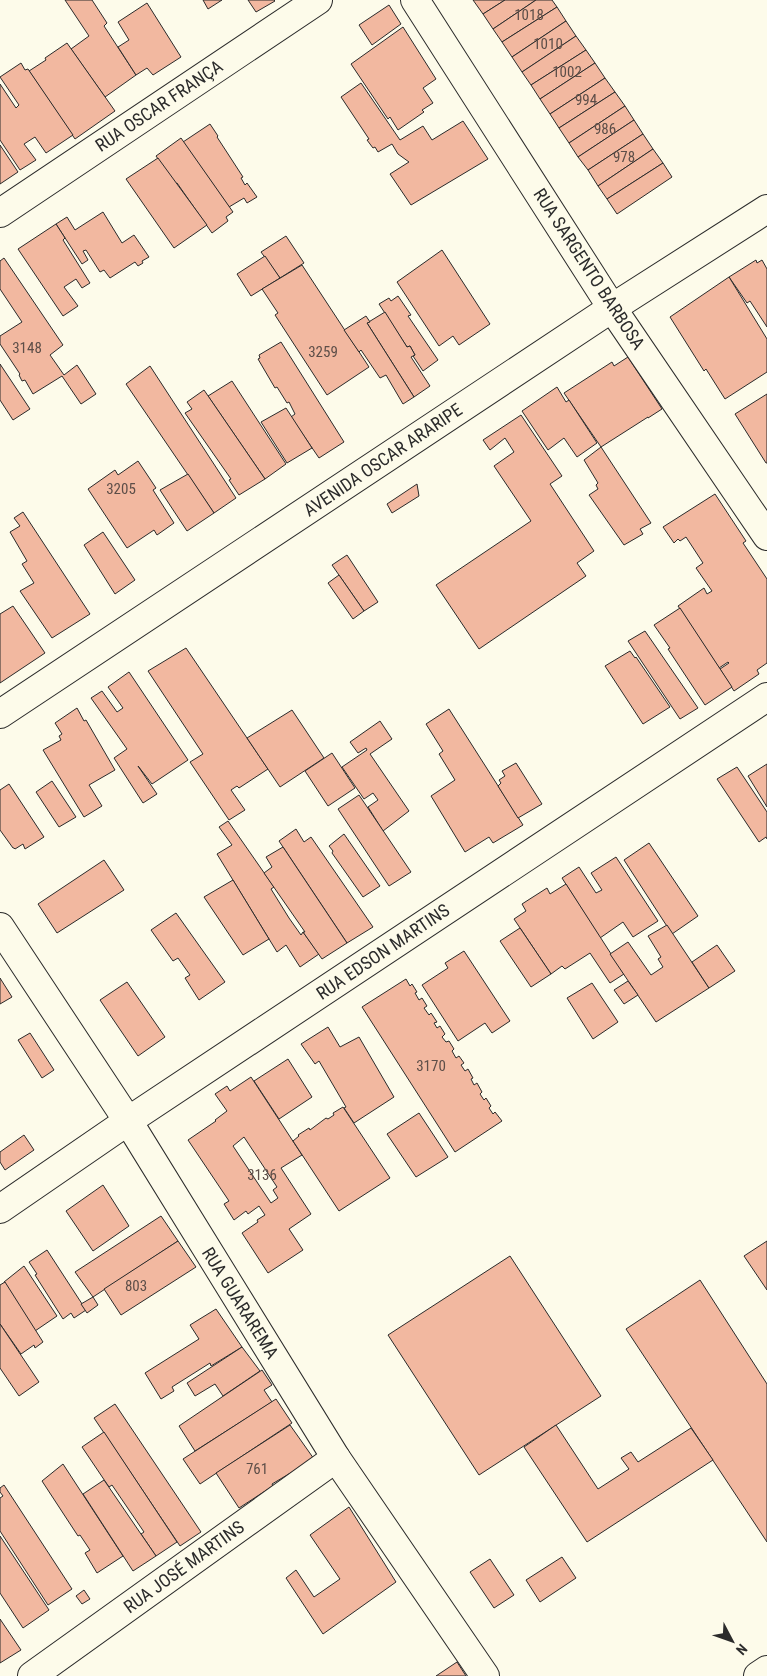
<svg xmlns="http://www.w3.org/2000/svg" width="767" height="1676" font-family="'Roboto Condensed',sans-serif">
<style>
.building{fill:#f2b8a0;stroke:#2b2b2b;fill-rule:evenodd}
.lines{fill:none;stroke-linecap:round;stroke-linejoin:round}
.street-casing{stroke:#2b2b2b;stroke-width:30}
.secondary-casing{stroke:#2b2b2b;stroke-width:30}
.street{stroke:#fdfbea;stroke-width:28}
.secondary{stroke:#fdfbea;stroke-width:28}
.labels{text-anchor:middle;stroke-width:4;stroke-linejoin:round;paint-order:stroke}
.number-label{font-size:15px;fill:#5d4e48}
.street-label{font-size:18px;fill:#2b2b2b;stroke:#fdfbea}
</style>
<rect width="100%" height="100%" fill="#fdfbea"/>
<!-- building -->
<g class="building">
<polygon points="65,0 92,0 107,23 104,26 136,75 105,97 71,49 89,36"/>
<polygon points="203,0 222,0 208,9"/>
<polygon points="248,0 274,0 275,1 256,12"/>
<polygon points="473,0 505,0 483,14"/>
<polygon points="505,0 536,0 493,29 483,14"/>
<polygon points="536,0 552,0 557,7 502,42 493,29"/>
<polygon points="147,3 181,57 153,75 147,68 136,75 118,47 129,40 118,22"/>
<polygon points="389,5 401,24 372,45 359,25"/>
<polygon points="557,7 566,21 512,57 502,42"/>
<polygon points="566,21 576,36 522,72 512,57"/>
<polygon points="403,27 436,79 423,88 433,103 422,110 424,112 398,130 390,117 388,119 351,64"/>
<polygon points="576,36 586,50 531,85 522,72"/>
<polygon points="67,43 115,111 75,139 29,71 46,60 45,58"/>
<polygon points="586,50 595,63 540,99 531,85"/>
<polygon points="21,63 25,70 28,69 73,135 46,153 35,137 24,144 36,160 20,170 0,140 0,84 16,108 19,105 0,77"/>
<polygon points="595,63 605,78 550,114 540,99"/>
<polygon points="605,78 615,92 559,128 550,114"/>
<polygon points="361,83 400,140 423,126 432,140 463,121 488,159 411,205 390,174 409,162 398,154 392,144 378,152 375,147 373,148 367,140 369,139 341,97"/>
<polygon points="615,92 625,106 569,143 559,128"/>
<polygon points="625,106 634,120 578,157 569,143"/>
<polygon points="634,120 643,134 588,170 578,157"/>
<polygon points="210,124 218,136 217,137 243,177 241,178 245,185 247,183 257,197 247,203 244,198 229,207 183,142"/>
<polygon points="643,134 653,149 598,186 588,170"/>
<polygon points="181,138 233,212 226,217 228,221 212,233 177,183 175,184 156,156"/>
<polygon points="0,145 18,172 0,184"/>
<polygon points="653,149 663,163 607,199 598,186"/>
<polygon points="158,158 207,225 174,248 126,179"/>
<polygon points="663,163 672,177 617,214 607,199"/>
<polygon points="103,212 122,243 134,235 149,257 142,261 143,263 138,266 135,262 110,278 104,270 100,272 86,250 83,251 88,260 82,264 56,224 67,217 75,230"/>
<polygon points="56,224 65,238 63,240 90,283 82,288 76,279 64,287 78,306 63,316 18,249"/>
<polygon points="286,236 304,263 280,278 261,252"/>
<polygon points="442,250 490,324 459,345 453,336 439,346 397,282"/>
<polygon points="265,256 280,278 251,296 237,274"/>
<polygon points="4,258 63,345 50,355 64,375 77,365 96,394 81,404 62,376 33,394 25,380 22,381 19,375 20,374 0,344 0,336 22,322 0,289 0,261"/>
<polygon points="756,260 757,263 762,260 767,269 767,327 750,301 747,303 729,277"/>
<polygon points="302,265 369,367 327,395 275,315 278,313 262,289"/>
<polygon points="729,277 767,339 767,372 725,399 706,369 704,371 670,317"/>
<polygon points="398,296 411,315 408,316 438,360 423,371 413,356 415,355 410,346 407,347 379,304 389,298 391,301"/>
<polygon points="385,312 407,347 410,346 415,355 411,357 430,386 414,397 367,323"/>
<polygon points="366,316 370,322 367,323 414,397 403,404 386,375 380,378 361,350 359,352 344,330"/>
<polygon points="281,342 344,442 319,458 291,417 295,414 289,402 287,403 277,387 275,388 258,359 260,358 259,355"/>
<polygon points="628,357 662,409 648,418 648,417 601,447 564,393 612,362 614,366"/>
<polygon points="0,364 30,409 13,420 0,400"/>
<polygon points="150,366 236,498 214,513 126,384"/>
<polygon points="232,381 286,464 265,479 208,396"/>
<polygon points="557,387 566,402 569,400 597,443 577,457 564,438 548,450 522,411"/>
<polygon points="204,390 265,479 239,495 229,480 231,479 185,413 192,409 187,402"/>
<polygon points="767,394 767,463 766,463 735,414"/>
<polygon points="286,408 312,448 287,463 261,422"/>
<polygon points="521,415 562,476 550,484 594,551 577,563 586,576 479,649 436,585 531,521 494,466 514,452 505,438 490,450 483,440"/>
<polygon points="601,447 651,523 640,529 643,534 624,545 589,495 598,489 596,485 598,483 584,460"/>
<polygon points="138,461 156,488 153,490 174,523 157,535 154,530 127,548 88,489 115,470 118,475"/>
<polygon points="188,474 214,513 187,531 160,490"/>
<polygon points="417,484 419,496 392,513 387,504"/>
<polygon points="715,494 746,541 743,543 767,579 767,663 757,670 759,674 734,691 720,669 729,663 728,662 719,668 678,606 704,588 707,594 712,591 696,568 703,563 686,537 680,541 678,539 674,543 663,527"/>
<polygon points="23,512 90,614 52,638 20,591 34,583 22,564 27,561 10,532 20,526 14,518"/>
<polygon points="103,532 135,580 115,594 84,545"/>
<polygon points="347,555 378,602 364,611 332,565"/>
<polygon points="339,575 364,611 353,619 328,583"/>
<polygon points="13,606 45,653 0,683 0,614"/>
<polygon points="680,608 732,687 705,705 668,649 670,648 654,625"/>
<polygon points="645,631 698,708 680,719 628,641"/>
<polygon points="186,648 268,769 239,788 237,786 231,790 245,810 229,820 190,762 203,754 148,671"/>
<polygon points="630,651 635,658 636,657 670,707 643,724 605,666"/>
<polygon points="129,672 188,760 152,784 138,766 157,794 143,803 114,758 127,749 91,698 102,691 117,712 123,708 108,687"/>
<polygon points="77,708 84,721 86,720 115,770 89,785 102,806 84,817 43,750 61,740 59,736 62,734 55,723"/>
<polygon points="449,709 523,825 493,843 489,837 465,852 431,796 455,780 439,754 443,751 426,724"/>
<polygon points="292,710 324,758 280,787 247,738"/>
<polygon points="380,721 392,739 370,754 409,811 383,831 368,807 378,800 373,793 364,799 342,767 367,750 366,748 358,753 350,742"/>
<polygon points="332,753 355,788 328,806 305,771"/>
<polygon points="516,763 542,804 518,818 498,786 501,783 499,780 505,776 502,771"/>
<polygon points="767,764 767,807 748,776"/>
<polygon points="737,767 767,812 767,839 766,837 759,842 717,779"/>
<polygon points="52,781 76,817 59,827 36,792"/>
<polygon points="9,784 44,837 25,849 23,844 15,849 14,848 13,848 0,830 0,790"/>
<polygon points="359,795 411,872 389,886 338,809"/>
<polygon points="228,821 274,887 271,889 289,918 301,935 303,932 319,954 300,967 286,945 277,952 217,854 232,845 219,827"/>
<polygon points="296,829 304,842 311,837 373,927 347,943 279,841"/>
<polygon points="344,834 380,886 363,897 332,853 333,851 329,846"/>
<polygon points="649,843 698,916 672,934 624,860"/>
<polygon points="283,847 347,943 322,959 303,932 305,932 264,873 272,867 266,857"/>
<polygon points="616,857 658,921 633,937 623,922 600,938 562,878 579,867 596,893 602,890 591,873"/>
<polygon points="104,860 124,890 57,933 38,904"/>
<polygon points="233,880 269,939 243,955 204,897"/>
<polygon points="566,884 624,974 610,983 590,953 565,969 562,966 551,974 514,919 526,911 522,904 547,888 550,894"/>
<polygon points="176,913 225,982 199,1000 185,978 190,975 178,958 173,961 151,930"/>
<polygon points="667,925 709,988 656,1022 610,954 628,942 651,975 663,967 658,959 661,957 648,936"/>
<polygon points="520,928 551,974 531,987 500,941"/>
<polygon points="717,945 735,971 709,988 692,962"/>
<polygon points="464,951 510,1021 492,1033 485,1023 458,1041 422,985 448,968 445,963"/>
<polygon points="0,978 12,997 0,1004"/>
<polygon points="406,979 410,986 412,984 417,992 415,993 419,1000 422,998 427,1006 424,1008 429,1015 431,1013 437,1022 434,1023 437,1028 440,1026 445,1034 442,1037 446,1042 449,1041 454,1049 452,1051 456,1058 459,1056 464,1063 461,1065 465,1071 468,1069 473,1078 471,1079 474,1085 477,1083 482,1092 480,1094 484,1100 486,1098 491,1106 489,1108 493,1114 495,1112 502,1121 455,1152 362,1007"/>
<polygon points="628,981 638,995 624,1004 614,990"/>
<polygon points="127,982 165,1037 138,1056 100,1000"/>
<polygon points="592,983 618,1022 593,1039 567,998"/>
<polygon points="328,1027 340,1047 359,1037 394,1097 354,1123 344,1108 346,1107 319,1061 315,1064 301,1044"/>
<polygon points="30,1033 54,1070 42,1078 18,1040"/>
<polygon points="288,1059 312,1097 279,1119 254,1081"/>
<path d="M251 1077 302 1155 281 1168 311 1214 289 1229 303 1250 268 1273 242 1233 258 1222 257 1220 265 1215 259 1206 248 1214 246 1211 234 1220 224 1204 229 1201 188 1140 216 1121 215 1120 227 1111 215 1094 227 1086 230 1091ZM244 1137 277 1187 273 1190 278 1198 271 1203 233 1146Z"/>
<polygon points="343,1107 390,1178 339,1211 293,1141 299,1136 298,1135 309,1128 310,1130 326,1118 328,1119 334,1115 333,1113"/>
<polygon points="419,1113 448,1157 416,1177 387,1134"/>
<polygon points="24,1135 34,1150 5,1170 0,1162 0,1152"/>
<polygon points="103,1185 129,1226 93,1251 66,1211"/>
<polygon points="161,1216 178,1241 93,1297 75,1272"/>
<polygon points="178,1241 196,1267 121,1315 104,1289"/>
<polygon points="767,1241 767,1290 744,1256"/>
<polygon points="47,1250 86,1310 74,1318 71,1313 63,1319 35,1275 37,1274 29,1262"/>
<polygon points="510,1256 601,1396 479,1475 388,1335"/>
<polygon points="24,1266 57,1316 35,1331 4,1282"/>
<polygon points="700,1280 767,1384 767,1542 626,1329"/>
<polygon points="5,1282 43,1342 35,1348 34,1345 21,1354 0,1324 0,1285"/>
<polygon points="93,1297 98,1305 87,1313 81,1304"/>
<polygon points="216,1309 242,1347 211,1366 210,1363 172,1387 174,1391 161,1399 145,1373 199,1339 190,1325"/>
<polygon points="0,1324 39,1382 19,1396 0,1368"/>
<polygon points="242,1347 260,1371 223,1396 215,1384 195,1396 187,1383"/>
<polygon points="262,1370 272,1385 264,1390 272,1402 195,1451 179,1426"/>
<polygon points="276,1399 292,1423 200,1484 183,1459"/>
<polygon points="115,1404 201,1532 180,1546 94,1418"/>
<polygon points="290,1425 314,1459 272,1484 273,1486 239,1508 216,1473"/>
<polygon points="556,1425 598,1489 629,1469 621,1458 631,1452 638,1462 691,1428 713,1460 587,1542 524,1447"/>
<polygon points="104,1432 177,1542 156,1556 141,1534 144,1532 112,1485 109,1487 82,1447"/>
<polygon points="63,1464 123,1556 97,1573 85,1553 90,1550 80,1535 78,1536 42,1481"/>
<polygon points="104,1480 156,1556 133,1571 83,1494"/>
<polygon points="4,1485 72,1589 48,1605 0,1531 0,1498 3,1496 0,1492 0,1488"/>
<polygon points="349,1507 396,1582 323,1634 286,1578 296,1570 314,1597 340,1579 310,1535"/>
<polygon points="0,1536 49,1610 23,1628 0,1593"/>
<polygon points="562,1557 576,1578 540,1602 526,1580"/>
<polygon points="490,1559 514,1595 494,1608 470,1572"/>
<polygon points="84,1590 90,1599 82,1604 76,1596"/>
<polygon points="0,1619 21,1650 0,1663"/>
<polygon points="457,1662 466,1676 436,1676"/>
</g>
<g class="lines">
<!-- street casing -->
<g class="street-casing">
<g id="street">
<polyline points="415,0 612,308 767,536"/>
<polyline points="0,927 128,1121 336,1458 485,1676"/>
<polyline points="0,1209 128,1121 767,697"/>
<polyline points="32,1676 336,1458"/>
<polyline points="758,1676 767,1670"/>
</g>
</g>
<!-- secondary casing -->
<g class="secondary-casing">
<g id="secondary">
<polyline points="0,213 318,0"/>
<polyline points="0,714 612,308 767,209"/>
</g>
</g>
<!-- street -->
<use href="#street" class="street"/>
<!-- secondary -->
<use href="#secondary" class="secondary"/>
</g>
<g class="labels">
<!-- number labels -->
<g class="number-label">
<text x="529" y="20">1018</text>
<text x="548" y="49">1010</text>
<text x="567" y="77">1002</text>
<text x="586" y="105">994</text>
<text x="605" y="134">986</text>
<text x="624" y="162">978</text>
<text x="27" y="353">3148</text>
<text x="323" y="357">3259</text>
<text x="121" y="494">3205</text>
<text x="431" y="1071">3170</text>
<text x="262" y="1180">3136</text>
<text x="136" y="1291">803</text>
<text x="257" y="1474">761</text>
</g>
<!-- street labels -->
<g class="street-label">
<text transform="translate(159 106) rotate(-34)" y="6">RUA OSCAR FRANÇA</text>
<text transform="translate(589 269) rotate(57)" y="6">RUA SARGENTO BARBOSA</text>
<text transform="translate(383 460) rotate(-34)" y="6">AVENIDA OSCAR ARARIPE</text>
<text transform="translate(383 952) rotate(-34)" y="6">RUA EDSON MARTINS</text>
<text transform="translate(240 1303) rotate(58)" y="6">RUA GUARAREMA</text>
<text transform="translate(184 1567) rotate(-36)" y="6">RUA JOSÉ MARTINS</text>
</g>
</g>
<!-- north arrow -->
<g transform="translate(732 1641) rotate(131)" stroke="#fdfbea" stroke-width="4" paint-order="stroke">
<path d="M0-4L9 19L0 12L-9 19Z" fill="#2b2b2b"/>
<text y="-8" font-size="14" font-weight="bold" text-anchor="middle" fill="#2b2b2b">N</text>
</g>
</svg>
